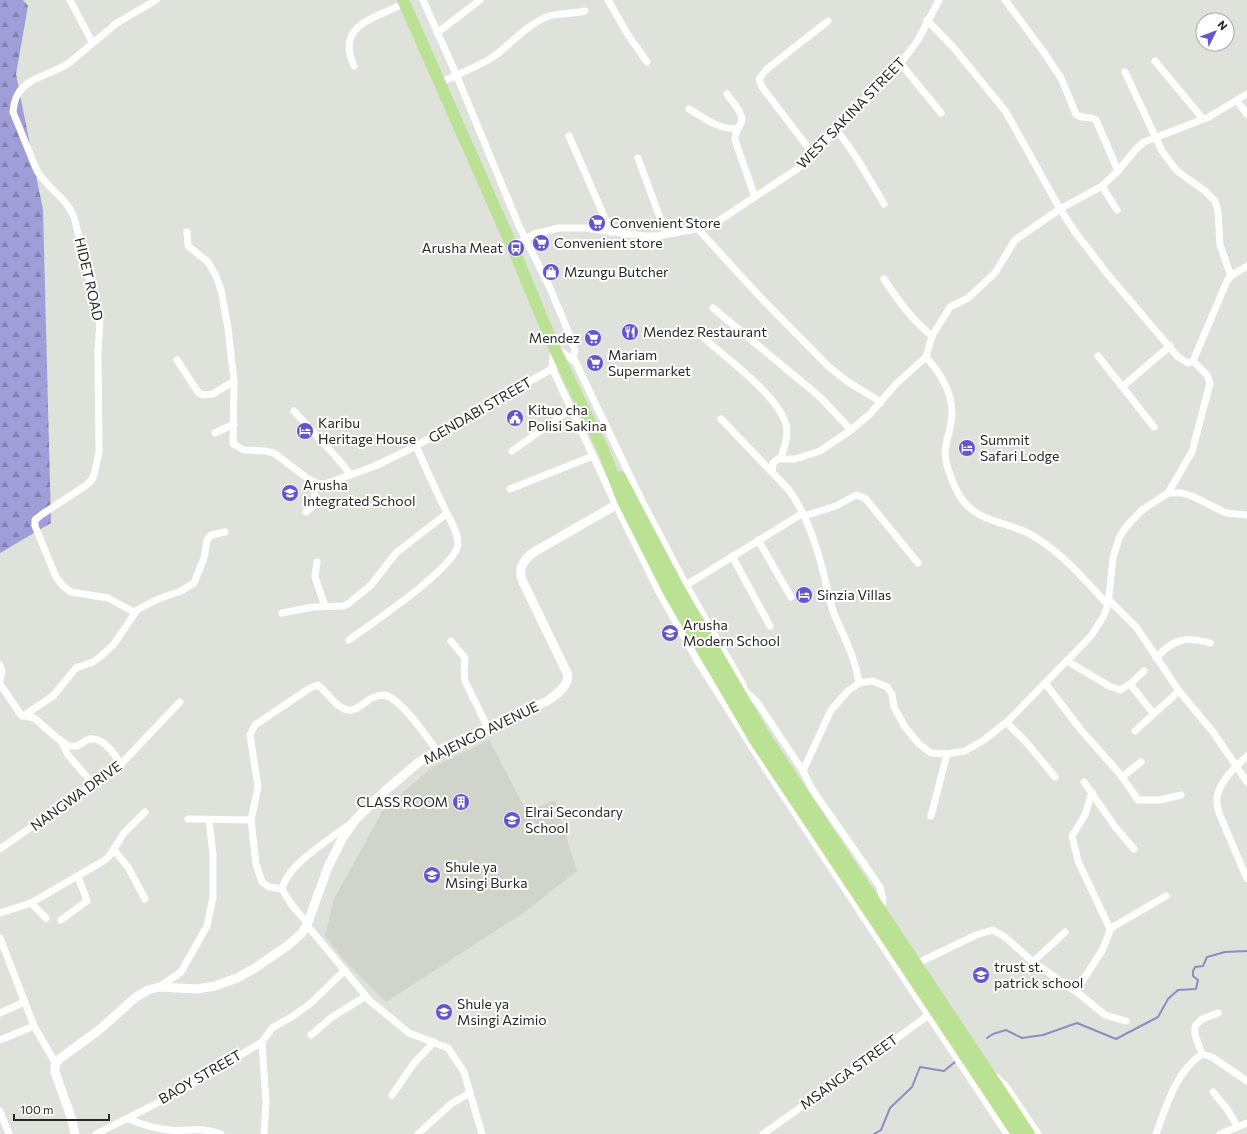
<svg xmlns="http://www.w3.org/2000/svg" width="1247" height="1134" font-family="Commissioner,sans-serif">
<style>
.built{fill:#cfd5ca}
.forest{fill:url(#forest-firs)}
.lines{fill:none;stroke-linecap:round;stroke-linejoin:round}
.stream{stroke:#8e8cc4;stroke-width:2}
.minor{stroke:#fff;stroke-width:7}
.tertiary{stroke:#fff;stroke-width:9}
.trunk{stroke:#bbe294;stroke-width:12}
.labels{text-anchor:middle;stroke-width:4;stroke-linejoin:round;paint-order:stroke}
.street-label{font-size:14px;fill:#272826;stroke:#fff}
.poi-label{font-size:14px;fill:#272826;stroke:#fff;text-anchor:start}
</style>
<defs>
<pattern id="forest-firs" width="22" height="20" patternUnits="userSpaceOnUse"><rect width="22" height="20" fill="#a09ed8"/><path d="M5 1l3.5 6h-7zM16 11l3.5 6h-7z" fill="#8281af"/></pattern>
</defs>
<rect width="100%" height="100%" fill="#dee2db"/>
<!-- built -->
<polygon class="built" points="489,740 527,812 555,800 577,871 526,911 386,1002 345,961 325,936 334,899 383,810 430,769 433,773 431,768"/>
<!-- forest -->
<polygon class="forest" points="0,0 23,0 28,6 16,74 43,210 51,523 0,553"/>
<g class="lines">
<!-- stream -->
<g class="stream">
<polyline points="987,1038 993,1034 1006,1030 1022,1038 1043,1035 1077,1023 1116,1039 1158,1017 1168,999 1178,990 1196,989 1198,980 1193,976 1193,971 1195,967 1203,966 1207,957 1225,952 1247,951"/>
<polyline points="874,1134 881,1130 890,1108 912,1087 920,1067 944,1071 955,1062"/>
</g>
<!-- minor -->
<g class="minor">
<polyline points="70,0 92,42"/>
<polyline points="423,0 456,74 519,226 550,288 568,331 575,350 573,360"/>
<polyline points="608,0 628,35 647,62"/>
<path d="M1005 0 1043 51 1061 78 1076 114C1082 120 1091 115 1096 120L1118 171"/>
<polyline points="927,20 954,48 1006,112 1060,209 1075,232 1109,276 1178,357 1188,363 1193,361 1227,281 1231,276 1247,266"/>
<polyline points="437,33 480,0"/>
<polyline points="1155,61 1203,119"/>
<polyline points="901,64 941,113"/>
<path d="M354 66C335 24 375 19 405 3"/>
<polyline points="1125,72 1162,151 1177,171 1205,191 1215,201 1218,211 1220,245 1231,276"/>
<path d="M440 83C456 75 474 68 490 59 510 46 525 25 549 16 558 13 574 14 585 11"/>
<path d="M727 94C732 102 747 116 740 125 737 130 735 134 735 140L755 197"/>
<polyline points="1237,101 1247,114"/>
<path d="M689 109C703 117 720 131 737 128"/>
<polyline points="837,130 858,160 884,204"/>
<polyline points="569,136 611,232"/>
<polyline points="813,154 762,87 759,79 767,69 828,21"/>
<polyline points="638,158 666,234"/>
<polyline points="1102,186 1117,210"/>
<polyline points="698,229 762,299 829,367 848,382 881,402"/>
<polyline points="187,232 188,246 208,262 216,276 221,290 228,328 234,381 233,444 244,450 265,451 274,453 307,478 316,483 325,484 375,466 416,446 555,367"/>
<polyline points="512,247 534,234 559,228 585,228 644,236 658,236 711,226 797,169 822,146 864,100 895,71 918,40 939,0"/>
<path d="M884 279C898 301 912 320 932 336"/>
<polyline points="713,308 820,397 851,430"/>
<path d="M705 339C726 358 780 397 786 425 789 436 784 447 781 458"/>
<polyline points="1098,356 1154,427"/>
<path d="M926 357C940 373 952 391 952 413 952 426 946 439 945 452 945 465 954 487 961 498 978 524 1011 521 1035 537 1063 554 1086 581 1108 605"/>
<polyline points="177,360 198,392 202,395 213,394 234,381"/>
<polyline points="1122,387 1170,346"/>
<polyline points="294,411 338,459 351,475"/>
<path d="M721 419 789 490C807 515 817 546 824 575 827 587 829 599 833 611 843 636 855 655 859 683"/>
<polyline points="215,433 234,424"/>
<polyline points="512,451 571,409"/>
<polyline points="772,472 773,463 778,459 795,459 820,451 851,430 869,415 896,384 926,357 932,336 950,307 968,298 995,273 1015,240 1060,209 1102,186 1118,171 1136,149 1144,142 1209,117 1247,94"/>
<polyline points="510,489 593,456"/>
<polyline points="1168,493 1192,452 1210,383 1207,375 1193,361"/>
<polyline points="306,512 317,503 314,492 316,483"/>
<polyline points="804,516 836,506 856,495 865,498 918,563"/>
<polyline points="758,540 791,597"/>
<polyline points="732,556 770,626"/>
<polyline points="317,562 315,577 325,606"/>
<polyline points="683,587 803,513"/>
<polyline points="1108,599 1137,628 1179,691 1213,732 1247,782"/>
<path d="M134 612 108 598 71 592 63 586 56 577 35 526V520L41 515 85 486 91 481 94 475 99 452 98 352 100 320 74 217C66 197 48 189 37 171L13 112C15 77 46 78 69 63L117 23 156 0"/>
<polyline points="282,613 313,607 343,606 348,604 371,585 396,553 446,514"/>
<path d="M349 640C369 625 457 567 458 544 458 531 449 519 444 507 434 487 425 466 416 446"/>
<polyline points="451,641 465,658 464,672 465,681 488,728"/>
<path d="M1156 658C1173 639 1186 636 1210 643"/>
<polyline points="1067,661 1109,686 1120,690 1130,684 1144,671"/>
<polyline points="0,665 2,672 0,681"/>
<polyline points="1045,683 1081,730 1120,774 1138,800 1160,800 1181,795"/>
<path d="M0 684 21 715 34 718 57 738 69 746H77L89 739C104 737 114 754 121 764"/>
<polyline points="1130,684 1153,713"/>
<polyline points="744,690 757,702 803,771"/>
<polyline points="746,697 743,685 686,585 642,501 575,361 554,347 552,368 616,505 658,590 698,662 769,774 1007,1134"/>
<polyline points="23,716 53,696 76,668 93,662 100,657 114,644 137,610 158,599 181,591 194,583 204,558 207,540 211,535 225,532"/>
<polyline points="1007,723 1027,743 1055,777"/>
<polyline points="1135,731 1179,691"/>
<polyline points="61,741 68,755 93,784"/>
<path d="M1247 756C1236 766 1220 781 1217 797 1216 802 1218 808 1219 813L1247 879"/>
<polyline points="1122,777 1141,762"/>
<polyline points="1084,782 1116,828 1134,849"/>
<polyline points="1092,792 1085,815 1072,836 1078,861 1110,929"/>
<polyline points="931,816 947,754"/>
<polyline points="188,819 251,820"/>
<polyline points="0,849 121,764 180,702"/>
<polyline points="114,850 128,867 145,899"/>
<path d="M282 889 269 887 262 882 256 864 251 820 258 787 250 735 255 725 310 688 318 685C327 692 336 708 348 710 357 712 365 701 372 698 376 696 380 695 384 695 401 698 427 737 437 751"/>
<polyline points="31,903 46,918"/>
<polyline points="881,910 883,899 880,887 812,789 803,771 831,710 848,691 859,683 872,681 880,684 887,687 892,694 894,707 905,727 919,744 931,753 947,754 965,751 984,740 1009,720 1091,636 1103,617 1108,605 1113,558 1119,538 1126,527 1142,510 1168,493 1182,493 1192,496 1226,513 1247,515"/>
<polyline points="0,913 31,903 105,860 110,855 124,833 145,812"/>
<polyline points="61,920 87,901 78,876"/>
<path d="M308 924 291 904 282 889C287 865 330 839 350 824"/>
<polyline points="307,925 370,1001 409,1033 448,1048 464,1072 482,1134"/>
<polyline points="0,938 34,1026 56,1064"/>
<polyline points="1033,962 1065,932"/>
<polyline points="916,964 976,935 993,930 1005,937 1033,962 1078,993 1105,1015 1126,1021"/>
<polyline points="159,987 181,972 207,926 213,897 213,854 209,820"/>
<polyline points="1076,991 1103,949 1111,928 1166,896"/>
<polyline points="0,1013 24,1002"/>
<polyline points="311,1035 332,1017 366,996"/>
<polyline points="0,1040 34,1026"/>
<polyline points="1202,1054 1195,1035 1195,1026 1202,1019 1218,1013"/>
<polyline points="996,1077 1005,1085 1038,1134"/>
<polyline points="1213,1092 1227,1109 1238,1127"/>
<polyline points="392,1095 414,1063 434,1042"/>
<polyline points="0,1111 9,1134"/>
<path d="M128 1119C141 1124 155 1129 169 1130 189 1132 200 1126 221 1134"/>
<polyline points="96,1134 177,1093 262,1042"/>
<polyline points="264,1134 266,1103 262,1042 272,1028 293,1016 311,1003 345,970"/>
<polyline points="418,1134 452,1103 470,1093"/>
<polyline points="763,1134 884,1048 930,1014"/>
<path d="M1156 1134C1166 1107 1176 1071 1202 1054L1212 1057 1247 1081"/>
<polyline points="1220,1134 1247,1123"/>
</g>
<!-- tertiary -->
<path class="tertiary" d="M75 1134 72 1120 55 1072V1066L58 1060 99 1030 136 997 148 990 159 987 197 989 215 986 237 978 255 968 287 946 301 934 307 925 328 867 343 837 356 819 386 790 419 762 437 751 547 701C556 695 568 687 568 675L523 582C517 569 523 560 534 552L623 501"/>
<!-- trunk -->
<g class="trunk">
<polyline points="403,0 515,253 554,347 604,452 623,501 669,592 755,740 1017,1134"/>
<polyline points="620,477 679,589 764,735 1029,1134"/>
</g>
</g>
<!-- icons -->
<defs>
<g id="supermarket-disc" transform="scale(0.9)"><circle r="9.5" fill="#6754cd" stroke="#fff"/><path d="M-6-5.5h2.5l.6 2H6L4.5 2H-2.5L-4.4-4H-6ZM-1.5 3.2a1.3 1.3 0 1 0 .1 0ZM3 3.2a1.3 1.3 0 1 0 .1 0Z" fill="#fff"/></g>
<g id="bus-disc" transform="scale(0.9)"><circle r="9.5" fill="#6754cd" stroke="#fff"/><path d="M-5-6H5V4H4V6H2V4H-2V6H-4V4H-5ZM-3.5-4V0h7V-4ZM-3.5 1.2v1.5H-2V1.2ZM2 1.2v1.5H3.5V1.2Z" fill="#fff"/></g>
<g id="shop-disc" transform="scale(0.9)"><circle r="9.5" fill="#6754cd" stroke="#fff"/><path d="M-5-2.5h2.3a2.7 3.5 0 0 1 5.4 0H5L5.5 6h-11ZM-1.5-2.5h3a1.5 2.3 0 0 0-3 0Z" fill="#fff"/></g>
<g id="restaurant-disc" transform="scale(0.9)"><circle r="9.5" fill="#6754cd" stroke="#fff"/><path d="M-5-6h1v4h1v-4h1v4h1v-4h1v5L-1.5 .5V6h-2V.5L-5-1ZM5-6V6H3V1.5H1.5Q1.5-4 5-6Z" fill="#fff"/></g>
<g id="civic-disc" transform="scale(0.9)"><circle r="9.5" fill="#6754cd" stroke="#fff"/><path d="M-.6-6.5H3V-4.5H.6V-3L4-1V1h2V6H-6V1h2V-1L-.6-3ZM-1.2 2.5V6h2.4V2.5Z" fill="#fff"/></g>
<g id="hotel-disc" transform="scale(0.9)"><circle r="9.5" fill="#6754cd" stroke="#fff"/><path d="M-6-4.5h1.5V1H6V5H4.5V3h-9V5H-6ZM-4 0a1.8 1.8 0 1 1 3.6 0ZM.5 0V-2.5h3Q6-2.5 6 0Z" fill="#fff"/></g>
<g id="school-disc" transform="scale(0.9)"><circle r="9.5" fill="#6754cd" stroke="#fff"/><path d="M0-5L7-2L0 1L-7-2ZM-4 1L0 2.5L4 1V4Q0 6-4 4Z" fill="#fff"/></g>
<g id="building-disc" transform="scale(0.9)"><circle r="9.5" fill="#6754cd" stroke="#fff"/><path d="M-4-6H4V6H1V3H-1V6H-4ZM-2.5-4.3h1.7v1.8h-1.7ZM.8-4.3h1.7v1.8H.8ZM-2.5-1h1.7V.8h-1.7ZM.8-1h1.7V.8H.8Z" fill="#fff"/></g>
</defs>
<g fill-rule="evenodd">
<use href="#supermarket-disc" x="597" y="223"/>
<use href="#supermarket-disc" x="541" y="243"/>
<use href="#bus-disc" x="516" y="248"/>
<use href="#shop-disc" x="551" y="272"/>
<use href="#restaurant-disc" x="630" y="332"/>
<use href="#supermarket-disc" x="593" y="338"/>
<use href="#supermarket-disc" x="595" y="363"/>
<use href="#civic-disc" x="515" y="418"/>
<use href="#hotel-disc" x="305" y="431"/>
<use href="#hotel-disc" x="967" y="448"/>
<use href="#school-disc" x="290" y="493"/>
<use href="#hotel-disc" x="804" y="595"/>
<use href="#school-disc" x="670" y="633"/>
<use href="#building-disc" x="461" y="802"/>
<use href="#school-disc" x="512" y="820"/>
<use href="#school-disc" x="432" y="875"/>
<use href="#school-disc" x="981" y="975"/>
<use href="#school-disc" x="444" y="1012"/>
</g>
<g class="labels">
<!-- street labels -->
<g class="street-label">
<text transform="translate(851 113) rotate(-46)" y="5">WEST SAKINA STREET</text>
<text transform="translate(89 279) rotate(77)" y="5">HIDET ROAD</text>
<text transform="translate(480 410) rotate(-30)" y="5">GENDABI STREET</text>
<text transform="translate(481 733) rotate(-26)" y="5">MAJENGO AVENUE</text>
<text transform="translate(76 796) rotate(-36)" y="5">NANGWA DRIVE</text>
<text transform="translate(849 1072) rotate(-36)" y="5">MSANGA STREET</text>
<text transform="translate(200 1077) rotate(-30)" y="5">BAOY STREET</text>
</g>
<!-- poi labels -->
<g class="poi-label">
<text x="610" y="228">Convenient Store</text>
<text x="554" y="248">Convenient store</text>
<text x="503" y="253" text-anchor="end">Arusha Meat</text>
<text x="564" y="277">Mzungu Butcher</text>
<text x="643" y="337">Mendez Restaurant</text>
<text x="580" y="343" text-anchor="end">Mendez</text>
<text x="608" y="360">Mariam<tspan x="608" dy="16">Supermarket</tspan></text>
<text x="528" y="415">Kituo cha<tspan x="528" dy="16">Polisi Sakina</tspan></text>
<text x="318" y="428">Karibu<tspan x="318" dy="16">Heritage House</tspan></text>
<text x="980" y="445">Summit<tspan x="980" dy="16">Safari Lodge</tspan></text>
<text x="303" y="490">Arusha<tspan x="303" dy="16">Integrated School</tspan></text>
<text x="817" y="600">Sinzia Villas</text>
<text x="683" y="630">Arusha<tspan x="683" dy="16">Modern School</tspan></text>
<text x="448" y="807" text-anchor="end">CLASS ROOM</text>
<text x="525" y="817">Elrai Secondary<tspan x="525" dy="16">School</tspan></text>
<text x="445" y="872">Shule ya<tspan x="445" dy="16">Msingi Burka</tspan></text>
<text x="994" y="972">trust st.<tspan x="994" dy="16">patrick school</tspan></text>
<text x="457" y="1009">Shule ya<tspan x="457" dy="16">Msingi Azimio</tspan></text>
</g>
</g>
<!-- north arrow -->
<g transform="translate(1215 32) rotate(48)"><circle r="19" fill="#ffffff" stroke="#a9a9a8"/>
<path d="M0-3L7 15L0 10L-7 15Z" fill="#6754cd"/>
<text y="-6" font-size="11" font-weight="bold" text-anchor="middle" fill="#272826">N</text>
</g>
<!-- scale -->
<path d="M14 1114v6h95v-6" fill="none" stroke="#272826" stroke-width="2"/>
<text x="20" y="1114" font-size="12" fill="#272826" stroke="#ffffff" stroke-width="3" paint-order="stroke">100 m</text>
</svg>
